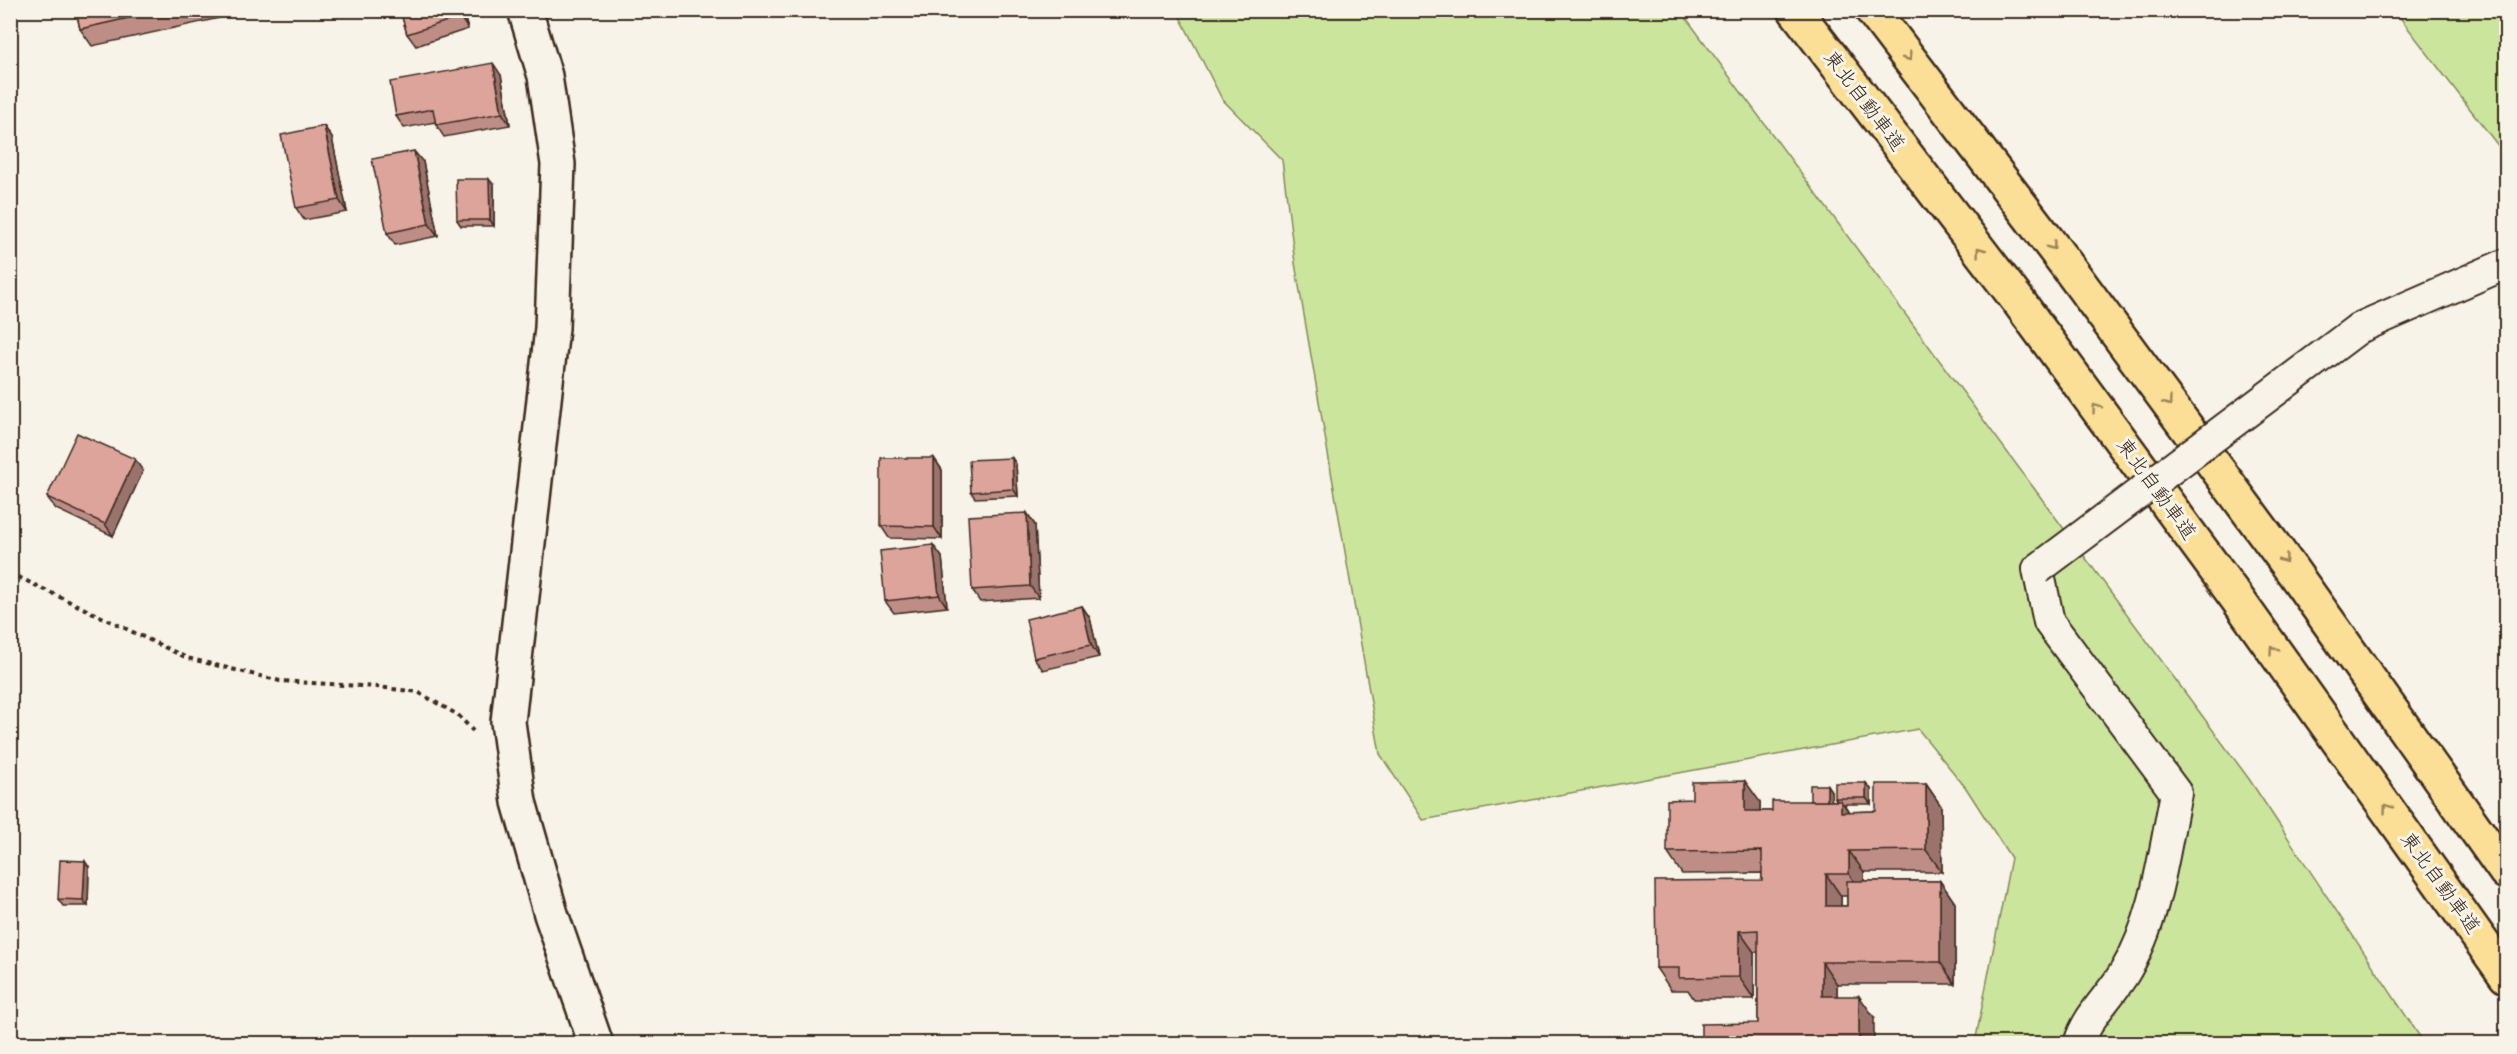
<svg xmlns="http://www.w3.org/2000/svg" width="2517" height="1054" font-family="'Architects Daughter','Klee One',sans-serif">
<rect width="100%" height="100%" fill="#f7f3e8"/>
<filter id="ink" filterUnits="userSpaceOnUse"><feTurbulence type="fractalNoise" baseFrequency=".0167" numOctaves="2"/><feDisplacementMap in="SourceGraphic" scale="12" xChannelSelector="R" yChannelSelector="G"/><feConvolveMatrix kernelMatrix="1 2 1 2 8 2 1 2 1" color-interpolation-filters="sRGB"/></filter>
<g filter="url(#ink)">
<!-- green -->
<g fill="#cbe69c" stroke="#83885d" stroke-width="1.5">
<polygon points="1177,11 1681,11 2249,779 2424,1043 1975,1043 2011,858 1966,788 1918,729 1423,820 1380,754 1295,263 1282,160 1222,99"/>
<polygon points="2395,11 2506,11 2506,156"/>
</g>
<g fill="none" stroke-linecap="round" stroke-linejoin="round">
<defs>
<g id="street">
<polyline points="2359,328 2506,264"/>
<path d="M2038 569 2049 622 2176 793C2164 851 2157 918 2126 970 2111 996 2088 1014 2079 1044"/>
</g>
<polyline id="secondary" points="525,10 545,76 558,164 552,328 508,722 519,802 551,914 596,1044"/>
<g id="highway">
<polyline points="1795,10 2019,302 2238,600 2506,976"/>
<polyline points="1872,10 2068,267 2291,569 2506,872"/>
</g>
</defs>
<!-- street casing -->
<use href="#street" stroke="#3b2a1e" stroke-width="34"/>
<!-- secondary casing -->
<use href="#secondary" stroke="#3b2a1e" stroke-width="38"/>
<!-- highway casing -->
<use href="#highway" stroke="#3b2a1e" stroke-width="38"/>
<!-- path -->
<polyline stroke="#3b2a1e" stroke-width="4" stroke-dasharray="4.5 4.5" stroke-linecap="butt" points="10,573 187,658 280,681 377,687 418,692 458,715 473,731"/>
<!-- street -->
<use href="#street" stroke="#f7f3e8" stroke-width="30"/>
<!-- secondary -->
<use href="#secondary" stroke="#f7f3e8" stroke-width="33"/>
<!-- highway -->
<use href="#highway" stroke="#fbdf96" stroke-width="33"/>
<defs>
<polyline id="street-bridge" points="2038,569 2359,328"/>
</defs>
<!-- street-bridge casing -->
<use href="#street-bridge" stroke="#3b2a1e" stroke-width="34" stroke-linecap="butt"/>
<!-- street-bridge -->
<use href="#street-bridge" stroke="#f7f3e8" stroke-width="30"/>
</g>
<!-- wall -->
<g fill="#be8d86" stroke="#3b2a1e" stroke-width="1.5" fill-rule="evenodd">
<polygon points="76,10 228,10 229,16 92,46 80,29"/>
<polygon points="400,10 462,10 468,29 416,46 407,34"/>
<polygon points="501,75 510,125 444,137 436,125 435,122 404,128 396,116"/>
<polygon points="324,126 332,138 347,212 304,220 296,208"/>
<polygon points="423,162 438,236 395,245 387,233"/>
<polygon points="494,185 494,226 461,226 457,220"/>
<polygon points="934,458 942,470 942,539 889,538 881,526"/>
<polygon points="1012,458 1016,464 1018,496 975,498 971,492"/>
<polygon points="143,471 113,536 56,509 47,497"/>
<polygon points="10,491 15,517 10,518"/>
<polygon points="1027,513 1035,525 1039,598 980,602 972,590"/>
<polygon points="933,545 942,557 947,607 894,613 885,601"/>
<polygon points="1082,606 1090,618 1099,657 1043,670 1034,658"/>
<path d="M1866 783 1871 789V804H1844L1849 812 1876 811 1926 784 1941 806 1942 872H1864V881H1940L1955 903V984H1837V996L1874 1017 1758 1023V952H1754V999H1694L1688 990H1671L1656 968 1762 880V873L1682 874 1667 852 1760 802V811H1772L1810 801 1827 785 1831 791V801H1837L1835 798ZM1841 896H1847V906H1841Z"/>
<polygon points="89,867 88,906 63,906 58,899"/>
</g>
<!-- shaded-wall -->
<g fill="#9b736d" stroke="#3b2a1e" stroke-width="1.5">
<polygon points="458,10 462,10 468,29 460,17"/>
<polygon points="493,63 501,75 510,125 502,113"/>
<polygon points="324,126 332,138 347,212 339,200"/>
<polygon points="414,151 423,162 438,236 429,224"/>
<polygon points="489,179 494,185 494,226 490,220"/>
<polygon points="934,458 942,470 942,539 934,527"/>
<polygon points="1012,458 1016,464 1018,496 1013,489"/>
<polygon points="135,459 143,471 113,536 105,524"/>
<polygon points="10,491 15,517 10,510"/>
<polygon points="1027,513 1035,525 1039,598 1030,586"/>
<polygon points="933,545 942,557 947,607 939,595"/>
<polygon points="1082,606 1090,618 1099,657 1091,645"/>
<polygon points="1745,781 1760,802 1760,833 1745,811"/>
<polygon points="1866,783 1871,789 1871,804 1866,798"/>
<polygon points="1926,784 1941,806 1942,872 1926,850"/>
<polygon points="1827,785 1831,791 1832,807 1827,801"/>
<polygon points="1841,801 1856,822 1841,812"/>
<polygon points="1849,851 1864,872 1864,896 1849,874"/>
<polygon points="85,861 89,867 88,906 83,900"/>
<polygon points="1826,874 1841,896 1841,928 1826,906"/>
<polygon points="1940,881 1955,903 1955,984 1940,962"/>
<polygon points="1739,931 1754,952 1754,999 1739,977"/>
<polygon points="1822,962 1837,984 1837,1018 1822,996"/>
<polygon points="1859,996 1874,1017 1874,1044 1859,1044"/>
</g>
<!-- building -->
<g fill="#dda49c" stroke="#3b2a1e" stroke-width="1.5">
<polygon points="76,10 164,10 80,29"/>
<polygon points="400,10 458,10 460,17 407,34"/>
<polygon points="493,63 502,113 436,125 433,109 396,116 390,82"/>
<polygon points="324,126 339,200 296,208 281,135"/>
<polygon points="414,151 429,224 387,233 372,159"/>
<polygon points="456,179 489,179 490,220 457,220"/>
<polygon points="77,433 135,459 105,524 47,497"/>
<polygon points="881,458 934,458 934,527 881,526"/>
<polygon points="1012,458 1013,489 971,492 969,460"/>
<polygon points="1027,513 1030,586 972,590 968,516"/>
<polygon points="933,545 939,595 885,601 880,551"/>
<polygon points="1082,606 1091,645 1034,658 1026,619"/>
<polygon points="1745,781 1745,811 1772,811 1772,801 1841,801 1841,812 1876,811 1876,784 1926,784 1926,850 1849,851 1849,874 1826,874 1826,906 1847,906 1847,881 1940,881 1940,962 1822,962 1822,996 1859,996 1859,1044 1701,1044 1701,1024 1758,1023 1758,930 1739,931 1739,977 1679,978 1679,968 1656,968 1655,881 1762,880 1762,851 1667,852 1667,800 1692,799 1692,782"/>
<rect x="1835" y="783" width="31" height="15"/>
<rect x="1810" y="785" width="17" height="16"/>
<polygon points="60,860 85,861 83,900 58,899"/>
</g>
<!-- one-way arrows -->
<defs><path id="oneway-chevron" d="M-2-3.5L2.5 0L-2 3.5" fill="none" stroke-width="1.6" stroke-linecap="round" stroke-linejoin="round" transform="scale(1.5)"/></defs>
<g stroke="#9b845a">
<use href="#oneway-chevron" transform="translate(1908 57) rotate(53)"/>
<use href="#oneway-chevron" transform="translate(2052 246) rotate(53)"/>
<use href="#oneway-chevron" transform="translate(1980 251) rotate(-127)"/>
<use href="#oneway-chevron" transform="translate(2168 402) rotate(54)"/>
<use href="#oneway-chevron" transform="translate(2096 408) rotate(-126)"/>
<use href="#oneway-chevron" transform="translate(2284 559) rotate(54)"/>
<use href="#oneway-chevron" transform="translate(2273 650) rotate(-126)"/>
<use href="#oneway-chevron" transform="translate(2387 808) rotate(-126)"/>
</g>
</g>
<g text-anchor="middle" dominant-baseline="central" stroke-width="6" stroke-linejoin="round" paint-order="stroke">
<!-- street labels -->
<g font-size="20" fill="#3b2a1e" stroke="#f7f3e8">
<text transform="translate(1864 101) rotate(53)">東北自動車道</text>
<text transform="translate(2156 489) rotate(54)">東北自動車道</text>
<text transform="translate(2440 883) rotate(54)">東北自動車道</text>
</g>
</g>
<!-- margin -->
<rect width="2517" height="1054" fill="none" stroke="#f7f3e8" stroke-width="36"/>
<rect x="18" y="18" width="2481" height="1018" fill="none" stroke="#3b2a1e" stroke-width="2" filter="url(#ink)"/>
</svg>
